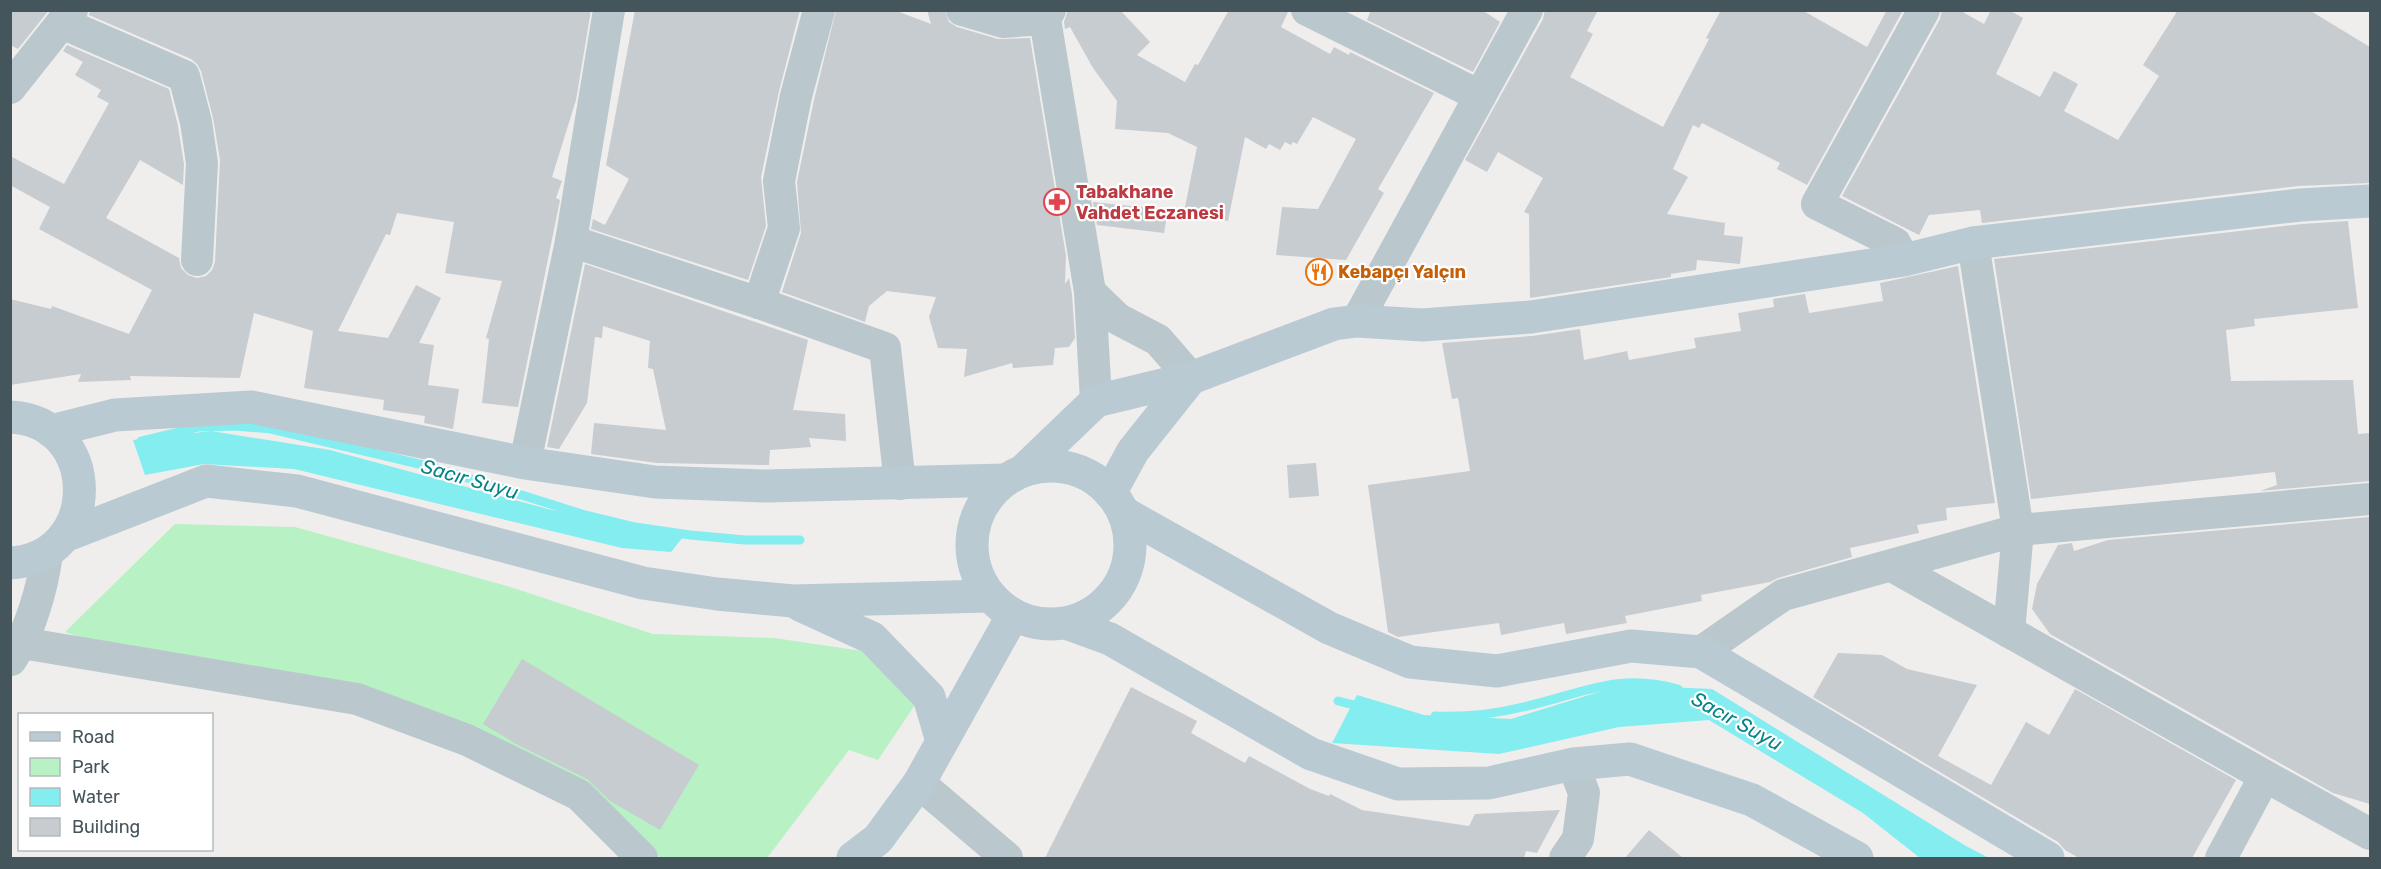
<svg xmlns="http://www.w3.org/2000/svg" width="2381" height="869" font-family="Rubik,sans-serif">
<rect width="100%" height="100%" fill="#f0eded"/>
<!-- green -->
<polygon fill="#b8f1c4" points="175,524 295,527 507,586 653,634 774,638 869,652 923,693 878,760 849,750 767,858 661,858 565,778 475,734 109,647 65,632"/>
<!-- water -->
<g fill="#83edf0">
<polygon points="211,431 330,450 548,509 683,537 671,552 622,548 294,469 204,464 145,475 133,440"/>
<polygon points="1621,685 1712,689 1966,846 1989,858 1920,858 1863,813 1709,720 1619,727 1499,754 1332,743 1357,695 1424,715 1511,719"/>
</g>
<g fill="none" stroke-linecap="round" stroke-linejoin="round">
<!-- stream -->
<g stroke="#83edf0" stroke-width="9">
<polyline points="141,441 199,427 235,426 271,429 436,468 582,514 635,527 690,535 745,540 800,540"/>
<polyline points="1338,701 1362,707"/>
<path d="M1435 716C1464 717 1495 714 1523 707 1583 694 1614 672 1678 689"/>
</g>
</g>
<!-- building -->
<g fill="#c6ccd0">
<polygon points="10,10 49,10 18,49 10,45"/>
<polygon points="90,10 591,10 576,100 552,177 562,181 556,198 560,200 518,407 482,403 489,339 486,338 502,281 445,273 454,222 397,213 390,235 386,234 338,331 388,338 416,285 441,298 419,343 434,345 428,385 459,389 453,429 424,423 425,416 383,410 384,400 304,388 313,331 254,313 240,378 130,376 131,380 78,382 81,374 10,385 10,299 51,309 52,306 129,334 152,290 39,229 50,207 10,185 10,156 64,184 109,103 97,97 101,90 75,75 83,62 63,51 67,45 169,89 178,126 184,164 183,185 140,160 106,218 179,258 181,268 188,275 197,278 206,276 212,270 215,262 220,160 213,118 201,71 197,64 191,59 89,15"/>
<polygon points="635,10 800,10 779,91 761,177 766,226 748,280 591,229 593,219 605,225 629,179 606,165"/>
<polygon points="836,10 894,10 931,24 927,10 945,10 949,22 957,27 998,39 1030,38 1066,256 1065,284 1069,278 1072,294 1075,338 1069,347 1055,348 1053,365 1013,368 1012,363 964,377 967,349 938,348 929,317 936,297 887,291 869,306 865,322 782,292 801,233 797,182 814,100"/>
<polygon points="1068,10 1120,10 1150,42 1137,55 1185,82 1195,64 1198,65 1229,10 1289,10 1281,27 1330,54 1334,47 1349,55 1350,52 1434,93 1378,189 1384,193 1346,260 1276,255 1282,207 1318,209 1356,139 1313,117 1297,144 1293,142 1291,145 1285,142 1280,150 1269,144 1266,149 1245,137 1228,221 1184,212 1197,147 1168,133 1115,129 1117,101 1093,68 1070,27 1065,29 1064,22"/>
<polygon points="1371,10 1482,10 1500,22 1473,72 1367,20"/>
<polygon points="1545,10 1598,10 1587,31 1593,34 1570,77 1663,127 1709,39 1706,38 1721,10 1802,10 1867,47 1887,10 1903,10 1807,185 1777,169 1780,163 1702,123 1699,128 1693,125 1673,169 1688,177 1667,214 1725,223 1724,235 1743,237 1740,264 1697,260 1696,270 1671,274 1671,277 1530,298 1529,214 1524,212 1543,178 1498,152 1487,172 1465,160 1543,19"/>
<polygon points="1942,10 1959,10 1984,24 1991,10 2009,10 2023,18 1996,74 2040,97 2054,71 2078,84 2064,111 2118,140 2159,76 2143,65 2178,10 2309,10 2370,47 2370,183 2298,186 1982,223 1980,210 1929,215 1919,235 1842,196 1940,19"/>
<polygon points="1093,202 1168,210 1164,233 1097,225"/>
<polygon points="2348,221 2358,308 2254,319 2255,326 2226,330 2231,381 2353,380 2358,434 2370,433 2370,481 2260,491 2277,485 2275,472 2031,499 1994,259 2302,224"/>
<polygon points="585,264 808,340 793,410 845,414 846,441 809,438 811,447 770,450 769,465 657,463 591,454 594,423 666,430 653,369 648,368 650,341 603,326 602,338 595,337 587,403 559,449 547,447"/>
<polygon points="1958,266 1995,503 1946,508 1947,520 1917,525 1919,533 1850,548 1852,557 1778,578 1770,582 1701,595 1702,601 1625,616 1627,623 1566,634 1564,623 1501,635 1499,623 1398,637 1388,632 1368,485 1470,471 1458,398 1452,399 1442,343 1532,336 1580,329 1584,360 1627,351 1629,360 1696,348 1694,338 1741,331 1738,313 1774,307 1773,299 1805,294 1809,313 1883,301 1880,283"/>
<polygon points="1316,463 1319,496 1289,498 1287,465"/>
<polygon points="2370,517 2370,804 2333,793 2050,634 2032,609 2037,584 2058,545 2072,543 2074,551 2108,540"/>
<polygon points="1838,653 1882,655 1907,669 1977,685 1938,756 1991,785 2026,722 2049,735 2075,689 2236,780 2192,858 2079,858 2065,850 2058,842 1813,697"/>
<polygon points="522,659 699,765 660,830 610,801 587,779 516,744 483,724"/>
<polygon points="1131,687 1197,721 1191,733 1245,763 1249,756 1310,789 1329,796 1330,794 1362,810 1469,826 1475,814 1560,810 1537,853 1526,851 1524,858 1045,858"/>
<polygon points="1649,830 1683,858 1625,858"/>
</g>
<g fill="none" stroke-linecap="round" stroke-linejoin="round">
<!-- street -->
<g stroke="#bac8cd" stroke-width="32">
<polyline points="962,10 1003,22 1045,19"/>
<polyline points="1050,10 1045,19 1090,292 1118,319 1158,340 1191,378"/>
<polyline points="1307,10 1480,96"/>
<polyline points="62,23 184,76 196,122 202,163 197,260"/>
<polyline points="10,88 72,10"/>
<polyline points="571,241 759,303 885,348 900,484"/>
<polyline points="1973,243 2018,530 2009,632"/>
<polyline points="1904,260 1895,243 1817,204 1924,10"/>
<polyline points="1090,292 1096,401"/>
<polyline points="759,303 784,228 779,181 796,96 819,10"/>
<polyline points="1357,321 1527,10"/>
<polyline points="525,463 571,241 609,10"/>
<polyline points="1892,566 2265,776 2221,858"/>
<polyline points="22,643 357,699 467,740 579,795 642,858"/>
<polyline points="1701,652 1783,595 2018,530 2370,499"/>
<path d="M11 660C30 632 43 587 47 553"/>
<polyline points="2265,776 2370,834"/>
<polyline points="919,783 1007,858"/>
<polyline points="1565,858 1578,839 1584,793 1573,764"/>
</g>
<!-- secondary -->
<g stroke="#b9cad2" stroke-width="33">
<path d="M10 417C102 421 103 558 10 563"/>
<polyline points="51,431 115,415 251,407 525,463 655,482 767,486 1005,480"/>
<circle cx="1051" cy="545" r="79"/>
<polyline points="1024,470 1096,401 1191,378 1334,324 1357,321 1422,325 1531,317 1904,260 1973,243 2300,205 2370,201"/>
<polyline points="1110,493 1133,451 1191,378"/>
<polyline points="1124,513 1329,628 1410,662 1497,671 1631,646 1701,652 2048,858"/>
<polyline points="65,536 206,481 297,491 643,583 717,594 793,601 989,596"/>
<polyline points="800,605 872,638 929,697 942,741"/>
<polyline points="1066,623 1110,639 1311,754 1398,784 1489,783 1573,764 1630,759 1752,800 1857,858"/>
<polyline points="853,858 878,839 919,783 1013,615"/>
</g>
</g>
<!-- icons -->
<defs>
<symbol id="pharmacy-ring" viewBox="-11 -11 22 22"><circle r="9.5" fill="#fff" stroke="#e0444e" stroke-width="1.5"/><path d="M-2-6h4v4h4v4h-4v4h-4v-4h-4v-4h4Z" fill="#e0444e"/></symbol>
<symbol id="restaurant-ring" viewBox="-11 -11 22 22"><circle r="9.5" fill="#fff" stroke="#e8710a" stroke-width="1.5"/><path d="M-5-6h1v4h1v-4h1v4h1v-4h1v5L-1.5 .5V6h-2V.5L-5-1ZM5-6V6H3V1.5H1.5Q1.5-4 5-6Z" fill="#e8710a"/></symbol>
</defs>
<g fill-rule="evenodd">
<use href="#pharmacy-ring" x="1042" y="187" width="30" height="30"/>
<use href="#restaurant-ring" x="1304" y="257" width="30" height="30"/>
</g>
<g text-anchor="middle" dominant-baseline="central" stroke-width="4.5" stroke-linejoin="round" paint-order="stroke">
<!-- health labels -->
<g font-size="18" font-weight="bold" fill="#be3a42" stroke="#fff" text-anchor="start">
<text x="1076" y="192">Tabakhane<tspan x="1076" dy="21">Vahdet Eczanesi</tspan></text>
</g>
<!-- food labels -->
<g font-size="18" font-weight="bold" fill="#c56008" stroke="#fff" text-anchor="start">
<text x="1338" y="272">Kebapçı Yalçın</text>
</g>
<!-- water labels -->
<g font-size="20" font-style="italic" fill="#088487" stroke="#fff">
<text transform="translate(470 479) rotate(16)">Sacır Suyu</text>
<text transform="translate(1737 721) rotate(29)">Sacır Suyu</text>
</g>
</g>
<!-- border -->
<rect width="2381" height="869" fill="none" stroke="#44555b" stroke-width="24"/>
<!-- legend -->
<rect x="18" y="713" width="195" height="138" fill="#ffffff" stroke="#b4bbbd" stroke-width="1.5"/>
<rect x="30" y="732" width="30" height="9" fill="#b9cad2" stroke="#b4bbbd" stroke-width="1.5"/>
<text x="72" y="743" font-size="18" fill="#44555b">Road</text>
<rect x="30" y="758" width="30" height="18" fill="#b8f1c4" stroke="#b4bbbd" stroke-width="1.5"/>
<text x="72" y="773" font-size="18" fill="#44555b">Park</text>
<rect x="30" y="788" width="30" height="18" fill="#83edf0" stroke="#b4bbbd" stroke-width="1.5"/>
<text x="72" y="803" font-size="18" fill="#44555b">Water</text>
<rect x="30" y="818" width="30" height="18" fill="#c6ccd0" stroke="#b4bbbd" stroke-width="1.5"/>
<text x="72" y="833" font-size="18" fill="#44555b">Building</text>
</svg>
